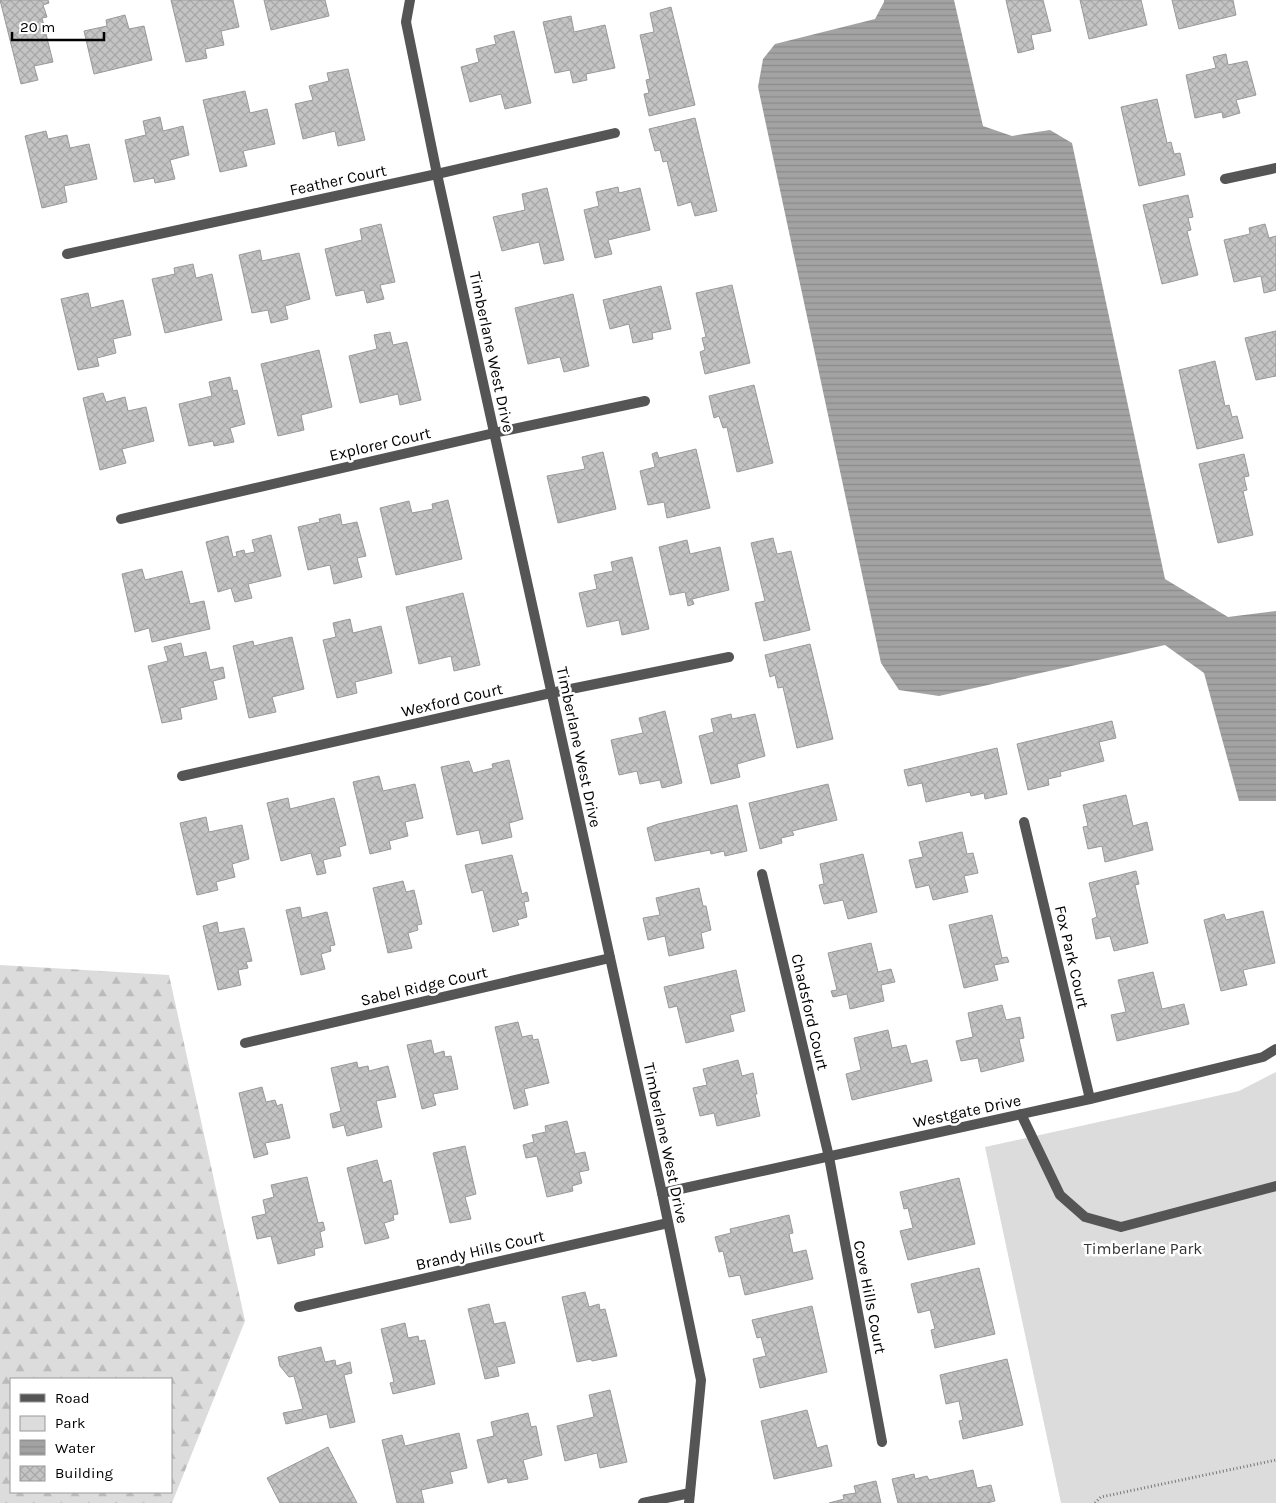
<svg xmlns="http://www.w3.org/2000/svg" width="1276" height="1503" font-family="Karla,sans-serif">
<defs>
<pattern id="forest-firs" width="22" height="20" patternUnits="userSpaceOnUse" patternTransform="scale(1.25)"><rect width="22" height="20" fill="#dcdcdc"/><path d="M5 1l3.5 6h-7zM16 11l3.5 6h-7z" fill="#bbb"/></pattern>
<pattern id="water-rules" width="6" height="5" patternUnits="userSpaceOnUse" patternTransform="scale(1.25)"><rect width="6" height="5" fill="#a3a3a3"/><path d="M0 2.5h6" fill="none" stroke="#8b8b8b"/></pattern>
<pattern id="building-cross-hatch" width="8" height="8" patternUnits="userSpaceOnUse" patternTransform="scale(1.25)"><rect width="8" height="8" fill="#c4c4c4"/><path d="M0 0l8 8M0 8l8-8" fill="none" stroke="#a7a7a7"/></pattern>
</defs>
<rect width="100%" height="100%" fill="#fff"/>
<!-- forest -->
<path fill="url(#forest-firs)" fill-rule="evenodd" d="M0 965 169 975 245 1321 172 1503H0ZM11 1379H171V1492H11Z"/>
<!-- park -->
<polygon fill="#dcdcdc" points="1276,1072 1276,1503 1061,1503 985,1147 1239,1091"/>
<!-- water -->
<polygon fill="url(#water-rules)" points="884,0 954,0 983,126 1012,136 1050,130 1072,143 1165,579 1228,617 1276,611 1276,801 1239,801 1204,673 1165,645 939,696 899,690 881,663 758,87 763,59 775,44 875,19 884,2"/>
<!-- building -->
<g fill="url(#building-cross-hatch)" stroke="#999">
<polygon points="0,0 48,0 49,3 43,5 47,17 42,18 53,62 34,66 38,80 21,84"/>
<polygon points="171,0 233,0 239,27 221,31 224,45 205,49 207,58 186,62"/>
<polygon points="264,0 325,0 329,16 271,30"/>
<polygon points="1006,0 1043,0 1051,31 1031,35 1034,49 1018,53"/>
<polygon points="1080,0 1141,0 1147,25 1089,39"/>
<polygon points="1172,0 1233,0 1236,15 1179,29"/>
<polygon points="671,7 695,105 649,116 644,94 649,93 646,80 650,79 640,35 654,32 650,13"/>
<polygon points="125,15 129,29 144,26 152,60 94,74 84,31 107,26 106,20"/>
<polygon points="571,16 574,32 605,25 615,68 586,74 587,80 573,83 570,70 555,73 543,22"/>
<polygon points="514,31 531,103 505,109 501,94 470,102 461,67 479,62 476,49 496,44 494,36"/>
<polygon points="1226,54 1228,65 1247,61 1256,95 1236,100 1240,113 1223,118 1222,112 1195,118 1186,75 1216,68 1213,57"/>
<polygon points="348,69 365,140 338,146 335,131 303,139 295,104 313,100 309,86 329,81 327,73"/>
<polygon points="245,91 250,113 267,109 275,144 243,151 247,166 220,172 203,100"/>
<polygon points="1157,99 1167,143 1171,142 1174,154 1180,153 1185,175 1139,186 1121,107"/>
<polygon points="160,117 163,131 183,126 189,155 170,160 175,179 155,183 154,178 134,182 125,140 146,135 143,121"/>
<polygon points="695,118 717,211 695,216 691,202 678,206 667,161 663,162 660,150 655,151 649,129"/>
<polygon points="46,131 48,139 67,135 70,148 89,144 97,179 64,186 67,202 42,208 25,136"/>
<polygon points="618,187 619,193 640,188 650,230 608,240 612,254 595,258 584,210 599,206 596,192"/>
<polygon points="547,188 564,260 544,264 539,242 502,251 493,217 525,210 522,194"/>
<polygon points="1188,195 1193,217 1188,218 1191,230 1187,231 1198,275 1162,284 1143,205"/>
<polygon points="381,224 395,282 380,285 384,299 367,303 364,290 336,296 325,249 362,240 360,229"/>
<polygon points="1265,224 1269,238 1276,236 1276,290 1264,293 1261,276 1234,282 1224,240 1250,234 1249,228"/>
<polygon points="260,250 262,261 299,253 310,299 285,306 288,319 271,323 268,310 252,313 239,255"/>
<polygon points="193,264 196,278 212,274 222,320 165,333 152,279 175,274 174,268"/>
<polygon points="732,285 750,363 705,374 700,352 705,350 702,338 706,337 696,293"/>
<polygon points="661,286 671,329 652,333 653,339 633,343 629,324 610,329 603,300"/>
<polygon points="88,293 91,308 123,300 131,335 113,339 116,353 97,358 99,366 78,370 61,299"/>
<polygon points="573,294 589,366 564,372 560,357 528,364 515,308"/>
<polygon points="1276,331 1276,376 1256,380 1245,338"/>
<polygon points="390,332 393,345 407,342 421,400 400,405 398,394 360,403 349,356 377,349 374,335"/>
<polygon points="319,350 332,407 301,415 304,430 278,436 261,364"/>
<polygon points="1215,361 1225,406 1229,405 1232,417 1237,416 1243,438 1197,449 1179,370"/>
<polygon points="230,377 233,391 237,390 245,424 230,428 234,442 214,446 213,441 189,446 179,404 212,396 209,382"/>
<polygon points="754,385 773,463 737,472 727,427 723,428 719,416 714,418 709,396"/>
<polygon points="103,393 106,402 125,397 128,411 146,407 154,441 122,449 126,463 100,470 83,398"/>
<polygon points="696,449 710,508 667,518 664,502 648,505 640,471 655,467 652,454 657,452 659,458"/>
<polygon points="603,452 616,509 558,523 547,476 585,469 582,457"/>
<polygon points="1244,454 1249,476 1244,477 1247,490 1243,491 1253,535 1218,543 1199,464"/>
<polygon points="448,500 462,559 396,575 380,508 409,501 412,513 433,509 432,504"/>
<polygon points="340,514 342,525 357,522 366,556 357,558 362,577 334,584 330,565 308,570 298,527 320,522 319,519"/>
<polygon points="271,535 281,576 248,584 252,598 235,602 231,588 218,592 206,542 228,536 233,557 237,556 236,552 244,550 245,554 255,552 252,540"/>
<polygon points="773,538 777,554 791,551 810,630 764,641 755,603 765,601 751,543"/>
<polygon points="687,540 690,554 720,547 729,590 692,599 694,604 688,606 685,592 670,595 659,547"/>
<polygon points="632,557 649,629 622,635 619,620 587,627 579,593 597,589 594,575 613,571 611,562"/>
<polygon points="142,569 145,580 182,571 190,604 204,601 210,629 152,642 149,628 135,632 122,574"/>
<polygon points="463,593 480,665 454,671 451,656 419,664 406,607"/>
<polygon points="350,619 353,633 381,626 392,673 355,682 357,693 337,698 323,640 336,637 333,623"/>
<polygon points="292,637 304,689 272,697 276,712 249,718 233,646 253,641 254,646"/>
<polygon points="181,643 184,657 206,652 210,670 223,667 225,678 213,681 217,699 180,708 182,719 162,723 148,666 168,661 164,647"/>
<polygon points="810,644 833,739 797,748 783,687 778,688 775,675 770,677 765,655"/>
<polygon points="665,711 682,783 662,788 660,780 640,784 637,771 619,775 611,740 643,733 639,718"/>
<polygon points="731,714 732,719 755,714 765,756 737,764 740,777 711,784 699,736 714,732 711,719"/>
<polygon points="1112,721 1116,738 1099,742 1104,761 1060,772 1061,776 1048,779 1049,785 1028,790 1017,744"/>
<polygon points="997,748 1007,794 985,799 984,793 971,796 970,792 926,802 922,783 908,786 904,770"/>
<polygon points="509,760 523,819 509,823 512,837 482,844 479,830 457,835 441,767 469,761 473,773 493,768 492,764"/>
<polygon points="379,776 383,791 415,784 423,818 405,822 408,836 389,841 391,849 370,854 353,782"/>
<polygon points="828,784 837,820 792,831 794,835 781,838 782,843 760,849 749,803"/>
<polygon points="1126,795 1133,826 1147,822 1153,850 1105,862 1102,846 1088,849 1083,827 1088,826 1083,805"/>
<polygon points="288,798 290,809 334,798 346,845 339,847 341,856 323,860 326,873 317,875 311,853 281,861 267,803"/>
<polygon points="737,805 747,851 725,856 724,851 711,854 710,850 655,861 647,828 658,824"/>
<polygon points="206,817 209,832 242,825 249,859 232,864 235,877 216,882 218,890 197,895 180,823"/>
<polygon points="962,832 967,854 973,853 978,873 964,876 968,892 933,900 929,885 916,888 909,860 923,857 919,842"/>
<polygon points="863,854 877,912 848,919 843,900 824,904 819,885 824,884 820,864"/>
<polygon points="512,855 522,894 527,892 529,901 524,902 527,917 517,920 519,925 493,932 483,890 472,893 465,865"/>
<polygon points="1136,871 1139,884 1135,885 1148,943 1114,951 1110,936 1096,939 1092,919 1097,917 1089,883"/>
<polygon points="403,881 406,892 414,890 422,924 417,925 418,930 408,933 412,948 388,953 373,888"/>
<polygon points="699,888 703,906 706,906 711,930 701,933 704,948 669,956 665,936 648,940 643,918 660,915 656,898"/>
<polygon points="300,907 302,918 327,912 335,945 330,946 331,951 321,954 325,969 301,975 286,910"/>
<polygon points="1263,911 1275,963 1243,970 1247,985 1221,991 1204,920 1224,914 1226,920"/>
<polygon points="992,915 1002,958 1007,957 1009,962 994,965 998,980 964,988 949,925"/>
<polygon points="217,922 219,933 244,928 252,961 246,962 248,968 238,970 241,985 218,990 203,926"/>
<polygon points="871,943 878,972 891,969 895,982 881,985 884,1001 850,1009 847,994 833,997 831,991 837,990 828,953"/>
<polygon points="736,970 745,1011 730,1015 734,1031 686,1043 677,1006 669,1008 664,987"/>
<polygon points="1153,972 1162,1009 1184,1004 1189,1024 1117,1041 1111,1015 1126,1012 1118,980"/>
<polygon points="1002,1005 1006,1020 1020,1017 1024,1038 1019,1039 1024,1061 981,1072 978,1058 961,1061 956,1041 973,1037 968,1013"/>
<polygon points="518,1022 522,1037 532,1035 533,1040 538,1039 549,1083 524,1089 528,1105 514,1109 495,1027"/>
<polygon points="888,1030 892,1048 906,1045 911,1064 927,1060 932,1081 852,1100 846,1074 861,1070 854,1038"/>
<polygon points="431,1040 434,1054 444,1051 445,1057 451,1056 458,1089 433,1094 436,1105 422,1109 407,1045"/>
<polygon points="738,1060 742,1076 753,1073 757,1094 755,1094 760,1116 717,1126 714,1113 700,1116 693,1088 707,1085 703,1069"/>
<polygon points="357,1062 358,1068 368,1066 369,1071 388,1066 396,1097 376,1101 382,1127 347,1136 344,1125 333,1128 330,1114 341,1111 331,1068"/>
<polygon points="262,1087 266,1102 275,1100 277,1106 282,1104 290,1138 265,1143 268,1154 254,1158 239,1093"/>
<polygon points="567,1121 575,1154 585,1152 589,1170 579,1172 582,1183 572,1186 573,1191 547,1197 537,1156 526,1158 523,1145 534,1142 532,1135 546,1132 545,1126"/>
<polygon points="465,1146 476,1194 465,1197 471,1219 450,1223 433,1153"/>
<polygon points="377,1160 383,1183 391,1180 398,1214 393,1215 394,1220 384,1223 389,1238 365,1244 347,1168"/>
<polygon points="307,1177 318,1223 323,1222 325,1230 320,1232 323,1247 314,1249 315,1255 278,1264 271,1236 257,1239 252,1217 266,1214 263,1200 274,1197 271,1185"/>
<polygon points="959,1178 975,1244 908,1260 900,1231 913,1228 908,1208 904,1209 900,1192"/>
<polygon points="789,1215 793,1233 789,1234 793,1253 806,1250 813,1279 745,1295 740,1275 729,1277 723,1251 719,1252 715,1237 731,1233 730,1229"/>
<polygon points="979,1268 995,1334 935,1348 931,1330 935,1329 930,1310 918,1313 911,1284"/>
<polygon points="585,1292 589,1307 599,1304 600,1310 605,1309 617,1356 592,1361 591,1359 577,1362 562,1297"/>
<polygon points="489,1304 494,1324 505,1322 515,1363 497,1367 499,1376 485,1379 468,1309"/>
<polygon points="812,1306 827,1372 760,1388 753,1359 766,1356 761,1337 757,1338 752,1320"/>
<polygon points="405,1323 408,1338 418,1336 419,1341 425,1340 435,1384 393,1394 390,1383 394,1382 381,1329"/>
<polygon points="321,1347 325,1362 335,1360 336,1366 350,1362 352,1373 344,1375 355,1422 330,1428 327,1414 286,1424 283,1413 303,1409 294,1376 289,1377 280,1366 278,1357"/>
<polygon points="1007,1359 1023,1425 963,1439 959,1421 963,1420 959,1401 946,1404 940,1375"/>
<polygon points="610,1390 627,1462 600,1468 597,1453 565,1461 557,1426 594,1417 589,1395"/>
<polygon points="807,1410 817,1448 827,1445 832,1466 774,1479 761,1421"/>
<polygon points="528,1413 531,1427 536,1426 542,1455 523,1460 528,1479 508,1483 507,1478 488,1483 477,1440 494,1436 491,1422"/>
<polygon points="459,1433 467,1468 450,1472 453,1483 421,1490 424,1503 397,1503 382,1440 402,1435 405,1446"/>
<polygon points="328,1447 357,1503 280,1503 267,1478"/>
<polygon points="973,1470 977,1488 991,1485 995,1501 987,1503 898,1503 892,1479 914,1474 915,1479 927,1476 929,1480"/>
<polygon points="876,1481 881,1503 829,1503 844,1499 843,1495 856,1493 854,1486"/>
</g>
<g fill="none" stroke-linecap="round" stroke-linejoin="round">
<!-- path -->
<polyline stroke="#777" stroke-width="3" stroke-dasharray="1 2.5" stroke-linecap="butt" points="1095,1503 1101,1497 1276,1460"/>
<!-- service -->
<polyline stroke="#555" stroke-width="10" points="1021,1114 1060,1195 1085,1217 1121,1227 1276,1186"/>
<!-- minor -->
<g stroke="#555" stroke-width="10">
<polyline points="1225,179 1276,168"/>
<polyline points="67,254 437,174 615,133"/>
<polyline points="121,519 494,433 645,401"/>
<polyline points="182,776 551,693 729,657"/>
<polyline points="1024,822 1090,1099"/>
<polyline points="762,874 829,1157 882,1442"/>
<polyline points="245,1043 610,958"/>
<polyline points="662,1193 1090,1099 1263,1057 1276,1049"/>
<polyline points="299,1307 668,1223"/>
<polyline points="643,1503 690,1493"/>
</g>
<!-- tertiary -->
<polyline stroke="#555" stroke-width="10" points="410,0 406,22 437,174 662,1193 701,1380 689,1503"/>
</g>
<g text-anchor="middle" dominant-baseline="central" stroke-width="5" stroke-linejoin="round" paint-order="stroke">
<!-- street labels -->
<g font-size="16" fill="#000" stroke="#fff">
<text transform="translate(338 180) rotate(-12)">Feather Court</text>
<text transform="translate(492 352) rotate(78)">Timberlane West Drive</text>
<text transform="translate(380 444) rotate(-13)">Explorer Court</text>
<text transform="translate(452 700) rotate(-13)">Wexford Court</text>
<text transform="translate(579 747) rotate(78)">Timberlane West Drive</text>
<text transform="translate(1072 957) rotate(77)">Fox Park Court</text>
<text transform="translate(424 986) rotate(-13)">Sabel Ridge Court</text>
<text transform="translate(810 1012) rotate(77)">Chadsford Court</text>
<text transform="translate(967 1111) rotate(-12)">Westgate Drive</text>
<text transform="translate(666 1143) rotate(78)">Timberlane West Drive</text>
<text transform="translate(480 1250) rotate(-13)">Brandy Hills Court</text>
<text transform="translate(870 1297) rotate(79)">Cove Hills Court</text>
</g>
<!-- park labels -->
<g font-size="16" fill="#333" stroke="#fff">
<text x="1143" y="1248">Timberlane Park</text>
</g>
</g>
<!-- legend -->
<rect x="10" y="1378" width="162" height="115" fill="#ffffff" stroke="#999999"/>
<rect x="20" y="1394" width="25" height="8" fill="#555555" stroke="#999999"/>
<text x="55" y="1403" font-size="15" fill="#000000">Road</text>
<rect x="20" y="1416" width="25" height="15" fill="#dcdcdc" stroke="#999999"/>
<text x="55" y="1428" font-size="15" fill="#000000">Park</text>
<rect x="20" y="1440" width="25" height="15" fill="url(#water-rules)" stroke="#999999"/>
<text x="55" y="1453" font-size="15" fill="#000000">Water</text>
<rect x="20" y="1466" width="25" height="15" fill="url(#building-cross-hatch)" stroke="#999999"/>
<text x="55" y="1478" font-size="15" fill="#000000">Building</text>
<!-- scale -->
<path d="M12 32v8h92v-8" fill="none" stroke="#000000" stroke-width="2.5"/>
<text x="20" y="32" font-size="15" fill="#000000" stroke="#ffffff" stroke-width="4" paint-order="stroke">20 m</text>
</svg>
